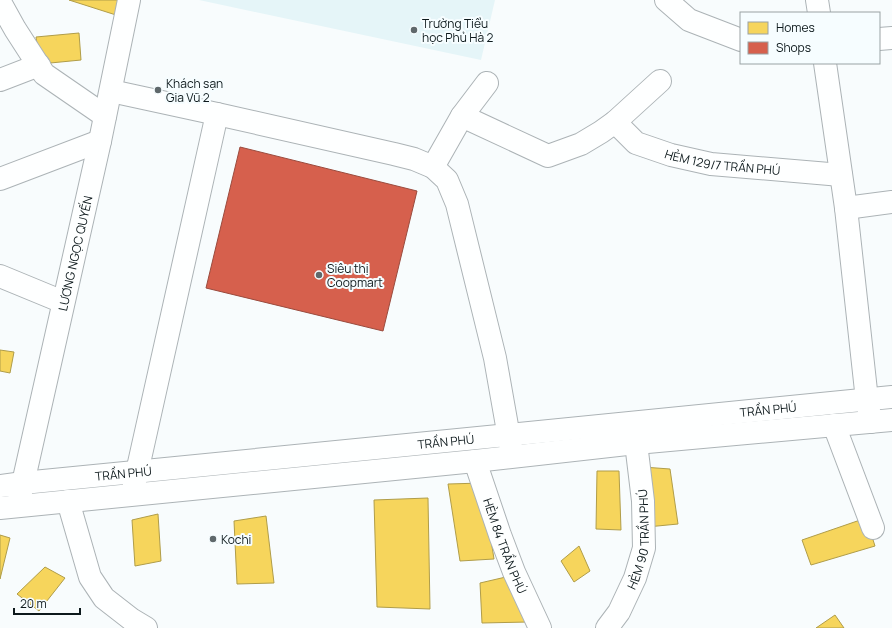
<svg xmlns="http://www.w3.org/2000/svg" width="892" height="628" font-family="Manrope,sans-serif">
<rect width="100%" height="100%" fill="#f8fcfd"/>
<!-- built -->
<polygon fill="#e5f5f8" points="199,0 495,0 481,60"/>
<!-- homes -->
<g fill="#f6d55c" stroke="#b09d49">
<polygon points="69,0 121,0 116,15"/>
<polygon points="79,33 81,60 40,64 36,37"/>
<polygon points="0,350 14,352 10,373 0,371"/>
<polygon points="643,467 670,469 678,524 647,527"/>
<polygon points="597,471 619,471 621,530 596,529"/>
<polygon points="482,483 494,559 460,561 448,484"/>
<polygon points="428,498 430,609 377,607 374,500"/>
<polygon points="158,514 161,561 135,566 132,520"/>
<polygon points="266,516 274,583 237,584 234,521"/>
<polygon points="866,518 875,546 811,565 802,540"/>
<polygon points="0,535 10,538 0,579"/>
<polygon points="579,546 590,571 574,582 561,561"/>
<polygon points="45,567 65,578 39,611 17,594"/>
<polygon points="523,573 528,622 482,623 480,583"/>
<polygon points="835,615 844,628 816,628"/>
</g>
<!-- shops -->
<polygon fill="#d6604d" stroke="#9a4b3e" points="240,147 417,191 383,331 206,288"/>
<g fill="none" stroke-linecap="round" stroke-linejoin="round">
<defs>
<g id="minor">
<polyline points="666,0 689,20 741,40"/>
<polyline points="817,0 819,13"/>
<polyline points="0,2 15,29 44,74 105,116"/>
<polyline points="879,39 892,38"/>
<polyline points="825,63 846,208 867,400 871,422"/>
<polyline points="0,80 39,65"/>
<polyline points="111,91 217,114 394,154 414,159 433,167 447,180 457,204 495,358 512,454"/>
<polyline points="462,116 548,156 581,144 601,132 615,122 660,81"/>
<path id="s1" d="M615 122 636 143 671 155 711 164 841 175"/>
<polyline points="433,167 462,116 487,83"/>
<polyline points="0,179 100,141"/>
<polyline points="846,208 892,202"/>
<polyline points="0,276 63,302"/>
<polyline points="834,425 873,528"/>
<path id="s2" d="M475 461 500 535 514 572 540 628"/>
<polyline points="133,490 217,114"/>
<path id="s3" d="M19 501 100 141 129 0"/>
<polyline points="68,501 90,577 104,598 131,619 146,628"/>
<path id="s4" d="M607 628 619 612 635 578 644 548 643 501 636 443"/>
</g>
<g id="major">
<path id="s5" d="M0 486 23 483 892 397"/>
<polyline points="0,508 475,461 636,443 892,420"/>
</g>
</defs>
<!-- minor casing -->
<use href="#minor" stroke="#acb3b6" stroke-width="24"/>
<!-- major casing -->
<use href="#major" stroke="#acb3b6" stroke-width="24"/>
<!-- minor -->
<use href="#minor" stroke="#feffff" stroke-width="22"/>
<!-- major -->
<use href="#major" stroke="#feffff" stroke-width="22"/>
</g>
<!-- markers -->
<g fill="#5f686b" stroke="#f6fdff" stroke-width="1.5">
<circle cx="414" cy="30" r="4"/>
<circle cx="158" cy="90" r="4"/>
<circle cx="319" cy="275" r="4"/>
<circle cx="213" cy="539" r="4"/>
</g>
<g text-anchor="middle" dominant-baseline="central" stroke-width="4" stroke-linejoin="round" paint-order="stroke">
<!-- poi labels -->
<g font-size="12" fill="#0d191c" stroke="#f6fdff" text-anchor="start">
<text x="422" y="23">Trường Tiểu<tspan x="422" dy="14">học Phủ Hà 2</tspan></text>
<text x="166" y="83">Khách sạn<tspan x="166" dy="14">Gia Vũ 2</tspan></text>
<text x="327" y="268">Siêu thị<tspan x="327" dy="14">Coopmart</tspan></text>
<text x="221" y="539">Kochi</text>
</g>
<!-- street labels -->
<g font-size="12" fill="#0d191c" stroke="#f6fdff">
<text stroke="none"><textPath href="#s1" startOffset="119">HẺM 129/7 TRẦN PHÚ</textPath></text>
<text stroke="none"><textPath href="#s3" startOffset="254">LƯƠNG NGỌC QUYẾN</textPath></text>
<text stroke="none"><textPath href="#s5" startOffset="772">TRẦN PHÚ</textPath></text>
<text stroke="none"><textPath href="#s5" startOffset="448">TRẦN PHÚ</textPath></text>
<text stroke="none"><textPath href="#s5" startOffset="124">TRẦN PHÚ</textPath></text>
<text stroke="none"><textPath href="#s4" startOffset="97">HẺM 90 TRẦN PHÚ</textPath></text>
<text stroke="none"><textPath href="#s2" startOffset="90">HẺM 84 TRẦN PHÚ</textPath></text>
</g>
</g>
<!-- legend -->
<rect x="740" y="12" width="140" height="52" fill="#f6fdff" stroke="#99a2a4"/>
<rect x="748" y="22" width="20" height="12" fill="#f6d55c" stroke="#99a2a4"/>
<text x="776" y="32" font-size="12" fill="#0d191c">Homes</text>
<rect x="748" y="42" width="20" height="12" fill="#d6604d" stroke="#99a2a4"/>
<text x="776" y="52" font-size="12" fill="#0d191c">Shops</text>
<!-- scale -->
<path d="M14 608v6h66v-6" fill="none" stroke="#0d191c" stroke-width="2"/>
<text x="20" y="608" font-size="12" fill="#0d191c" stroke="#f6fdff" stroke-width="3" paint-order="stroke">20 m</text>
</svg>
